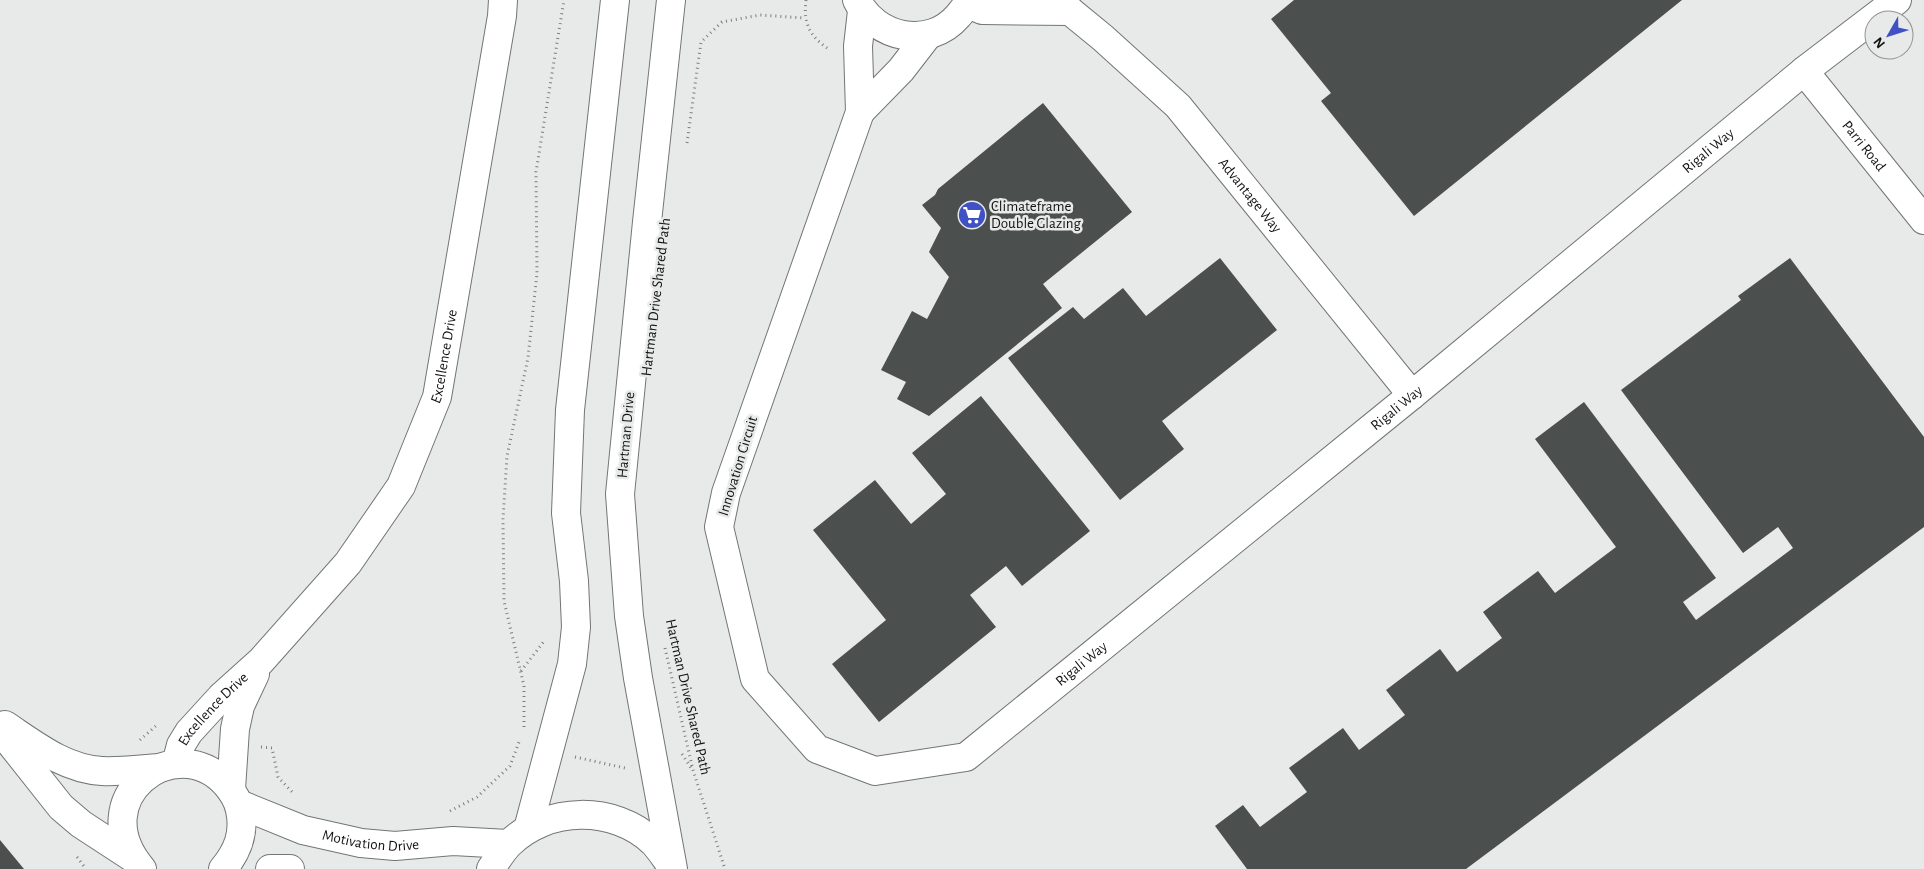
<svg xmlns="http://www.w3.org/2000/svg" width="1924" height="869" font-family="'Alegreya Sans',sans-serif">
<rect width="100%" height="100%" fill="#e7eae8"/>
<!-- building -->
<g fill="#4b4f4e">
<polygon points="1294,0 1682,0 1414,216 1321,101 1331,93 1271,19"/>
<polygon points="1043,103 1132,212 1043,284 1062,308 929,416 897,399 906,382 881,370 912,311 927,319 949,277 929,252 941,228 922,205 935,195 938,189"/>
<polygon points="1220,258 1277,330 1162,421 1184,449 1120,500 1008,358 1073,307 1084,319 1123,288 1146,316"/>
<polygon points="1790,258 1924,437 1924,527 1466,869 1247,869 1215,826 1243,805 1260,827 1307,792 1289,768 1343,728 1359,750 1405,715 1386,690 1440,649 1457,672 1502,638 1483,612 1538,571 1555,593 1616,547 1535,439 1584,402 1716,578 1683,602 1696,620 1793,548 1778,527 1743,553 1621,390 1741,300 1738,296"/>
<polygon points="981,396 1090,531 1022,586 1006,566 970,595 996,627 879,722 832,664 886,620 813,530 875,480 911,524 946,494 912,453"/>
<polygon points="0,840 24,869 0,869"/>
</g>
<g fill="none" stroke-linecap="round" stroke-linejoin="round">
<defs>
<g id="minor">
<path d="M857 0C875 38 929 50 958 16 962 11 967 6 969 0"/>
<path id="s1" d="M1053 0 1070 11 1103 38 1178 106 1412 395"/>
<polyline points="968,4 982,10 1070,11"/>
<path id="s2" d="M862 11 858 46 860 112 726 493 719 527 755 679 817 749 875 771 966 757 1412 395 1804 71 1897 0"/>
<path id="s3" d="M1804 71 1924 220"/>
<polyline points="860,112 901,70 928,35"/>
<path id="s4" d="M176 764 181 745 189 732 221 697 261 661 348 563 401 486 437 397 502 16 503 0"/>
<polyline points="231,789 235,729 240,706 255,674"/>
</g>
<g id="tertiary">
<path d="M5 725C35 745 65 769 102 771 121 772 141 769 160 768"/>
<polyline points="0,730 61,807 81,824 130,856"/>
<path id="s5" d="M239 804 303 830 361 843 395 846 453 841 508 844"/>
<path d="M142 869C82 799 175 728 226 784 232 791 238 800 240 810 245 833 238 851 223 869"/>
<polyline points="270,869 290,869"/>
</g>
<g id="secondary">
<polyline points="671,0 647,222 620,494 629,616 638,678 673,869"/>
<polyline points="528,829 572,664 576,627 574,581 566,513 570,410 615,0"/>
<path d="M491 869C496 861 502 851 509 844 547 806 614 805 653 842 660 849 666 859 672 867"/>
</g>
</defs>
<!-- minor casing -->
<use href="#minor" stroke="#727673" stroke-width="30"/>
<!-- tertiary casing -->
<use href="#tertiary" stroke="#727673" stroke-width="30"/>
<!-- secondary casing -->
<use href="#secondary" stroke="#727673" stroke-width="30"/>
<!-- path -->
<g stroke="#7c7e7c" stroke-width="3" stroke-dasharray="1 4" stroke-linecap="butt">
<path d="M806 0C803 24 810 37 830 50"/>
<polyline points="687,143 701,42 722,22 760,15 804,18"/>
<polyline points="665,648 693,770 725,869"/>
<polyline points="521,671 545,640"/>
<polyline points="524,727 524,686 504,601 503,519 507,456 528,358 537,273 536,172 564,0"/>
<polyline points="140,740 158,724"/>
<polyline points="261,747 272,748 278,777 294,794"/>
<polyline points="682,754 691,768"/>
<polyline points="575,757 625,768"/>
<polyline points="450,811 477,797 510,766 519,742"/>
<polyline points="77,857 86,869"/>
</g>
<!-- minor -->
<use href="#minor" stroke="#fff" stroke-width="28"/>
<!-- tertiary -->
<use href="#tertiary" stroke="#fff" stroke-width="28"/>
<!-- secondary -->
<use href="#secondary" stroke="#fff" stroke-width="28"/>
</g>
<!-- icons -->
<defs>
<symbol id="supermarket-disc" viewBox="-11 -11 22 22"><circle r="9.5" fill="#4151c5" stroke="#e7eae8"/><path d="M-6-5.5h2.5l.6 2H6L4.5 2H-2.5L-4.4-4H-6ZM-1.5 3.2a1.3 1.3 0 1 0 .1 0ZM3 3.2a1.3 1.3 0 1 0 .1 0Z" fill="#fff"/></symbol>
</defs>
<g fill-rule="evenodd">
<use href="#supermarket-disc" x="956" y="199" width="32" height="32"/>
</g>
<g text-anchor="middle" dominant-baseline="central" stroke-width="5" stroke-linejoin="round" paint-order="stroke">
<!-- street labels -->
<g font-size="15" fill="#121312" stroke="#e7eae8">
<text stroke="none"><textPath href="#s3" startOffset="96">Parri Road</textPath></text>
<text stroke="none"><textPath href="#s2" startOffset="1902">Rigali Way</textPath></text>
<text stroke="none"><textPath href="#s1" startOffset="279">Advantage Way</textPath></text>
<text transform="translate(656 297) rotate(-83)">Hartman Drive Shared Path</text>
<text stroke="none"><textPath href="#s4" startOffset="498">Excellence Drive</textPath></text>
<text stroke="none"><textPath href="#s2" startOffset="1498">Rigali Way</textPath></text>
<text transform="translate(626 435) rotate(-85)">Hartman Drive</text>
<text transform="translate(738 466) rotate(-73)">Innovation Circuit</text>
<text stroke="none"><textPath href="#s2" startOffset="1092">Rigali Way</textPath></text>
<text transform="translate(688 697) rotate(77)">Hartman Drive Shared Path</text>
<text stroke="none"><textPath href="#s4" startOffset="68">Excellence Drive</textPath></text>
<text stroke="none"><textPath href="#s5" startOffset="138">Motivation Drive</textPath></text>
</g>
<!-- poi labels -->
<g font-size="15" fill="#121312" stroke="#e7eae8" text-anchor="start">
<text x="991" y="206">Climateframe<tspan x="991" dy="17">Double Glazing</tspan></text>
</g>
</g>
<!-- north arrow -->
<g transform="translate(1889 35) rotate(231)"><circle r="24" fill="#e7eae8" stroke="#929492"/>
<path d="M0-4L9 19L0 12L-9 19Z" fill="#4151c5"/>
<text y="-8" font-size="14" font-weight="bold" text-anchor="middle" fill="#121312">N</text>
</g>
</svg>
